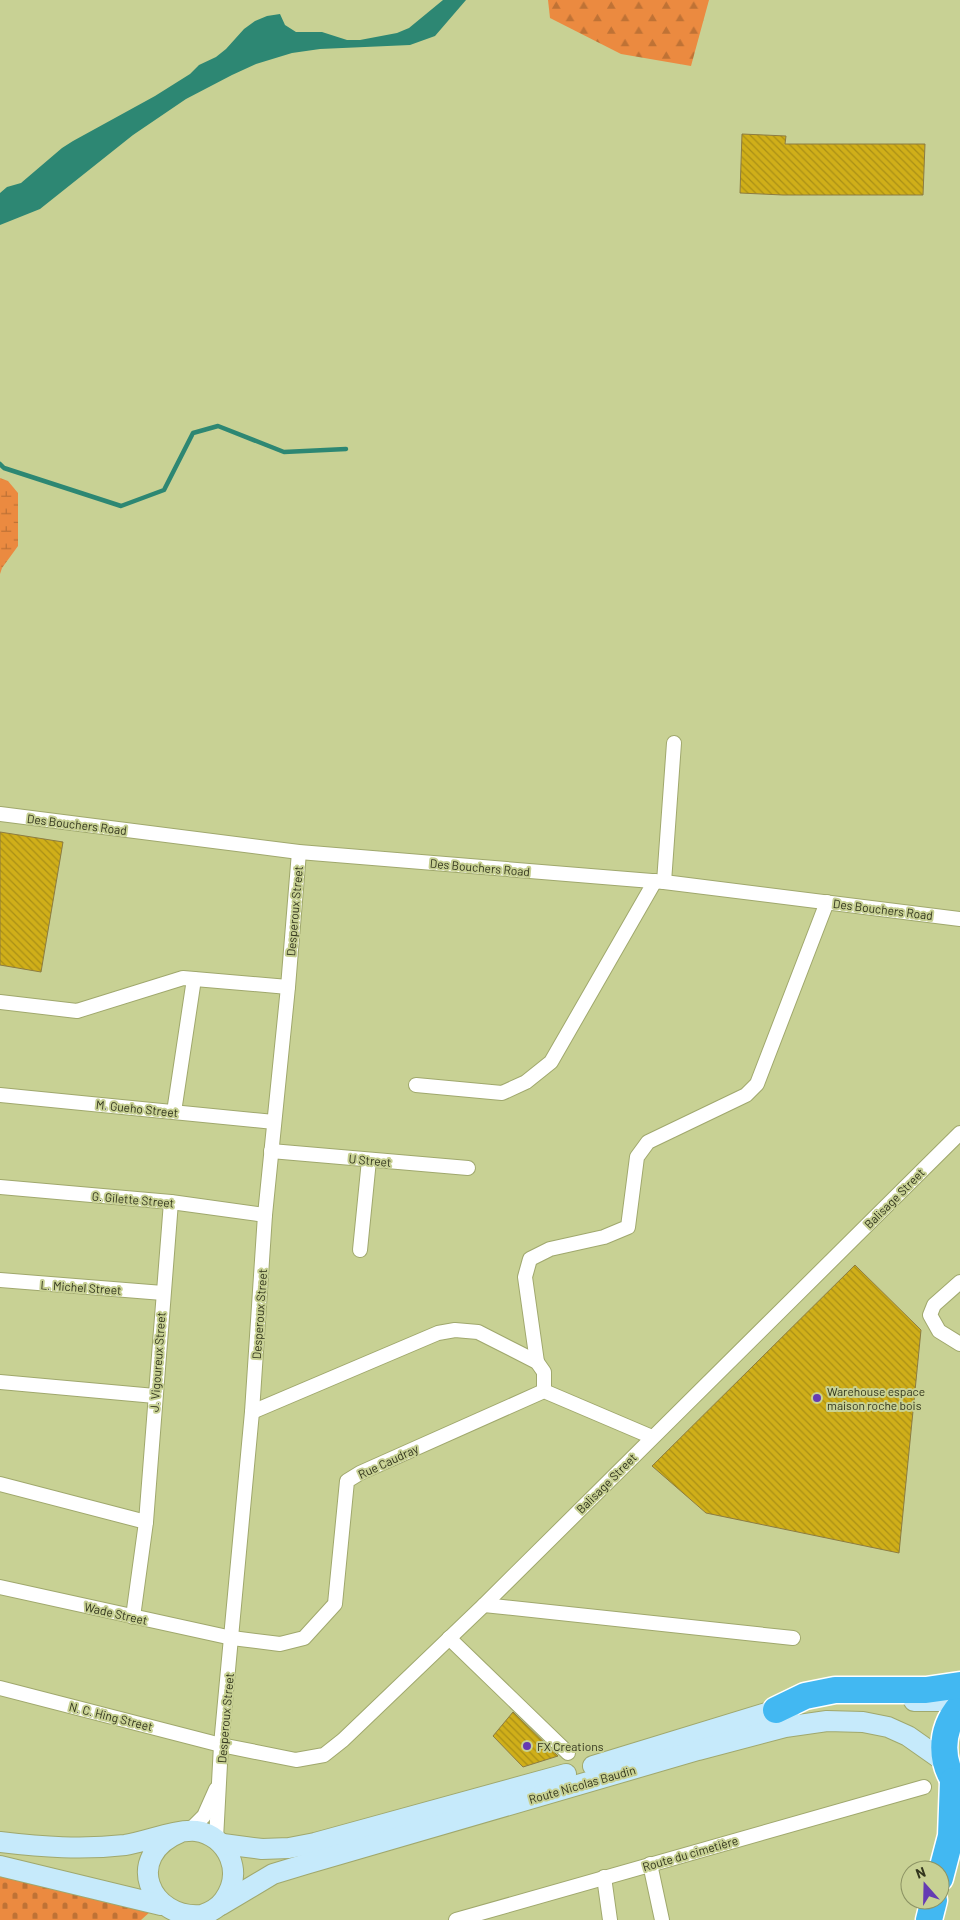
<svg xmlns="http://www.w3.org/2000/svg" width="960" height="1920" font-family="Barlow,sans-serif">
<defs>
<pattern id="forest-firs" width="22" height="20" patternUnits="userSpaceOnUse" patternTransform="scale(1.25)"><rect width="22" height="20" fill="#eb8a40"/><path d="M5 1l3.5 6h-7zM16 11l3.5 6h-7z" fill="#bf7235"/></pattern>
<pattern id="wetland-marsh" width="20" height="14" patternUnits="userSpaceOnUse" patternTransform="scale(1.25)"><rect width="20" height="14" fill="#eb8a40"/><path d="M1 5h8M5 5V1M11 12h8M15 12V8" fill="none" stroke="#bf7235"/></pattern>
<pattern id="cemetery-stones" width="16" height="16" patternUnits="userSpaceOnUse" patternTransform="scale(1.25)"><rect width="16" height="16" fill="#eb8a40"/><path d="M2 7V4a2 2 0 0 1 4 0v3zM10 15v-3a2 2 0 0 1 4 0v3z" fill="#bf7235"/></pattern>
<pattern id="building-back-hatch" width="6" height="6" patternUnits="userSpaceOnUse" patternTransform="scale(1.25)"><rect width="6" height="6" fill="#d0af19"/><path d="M-1 5l2 2M0 0l6 6M5-1l2 2" fill="none" stroke="#a98f16"/></pattern>
</defs>
<rect width="100%" height="100%" fill="#c8d194"/>
<!-- forest -->
<polygon fill="url(#forest-firs)" points="548,0 709,0 691,66 621,54 550,18"/>
<!-- wetland -->
<polygon fill="url(#wetland-marsh)" points="0,478 8,481 18,493 18,546 2,568 0,574"/>
<!-- cemetery -->
<polygon fill="url(#cemetery-stones)" points="0,1874 151,1911 141,1920 0,1920"/>
<!-- water -->
<polygon fill="#2d8773" points="443,0 466,0 435,36 410,45 320,49 292,53 256,64 232,75 186,99 133,135 40,209 0,225 0,193 7,187 21,183 62,148 73,141 155,96 190,74 199,65 216,57 226,49 244,29 255,21 267,16 280,14 285,25 296,32 322,32 347,40 360,40 397,33 409,28"/>
<g fill="none" stroke-linecap="round" stroke-linejoin="round">
<!-- stream -->
<polyline stroke="#2d8773" stroke-width="4.5" points="0,464 4,468 121,506 164,490 193,433 218,426 284,452 346,449"/>
</g>
<!-- building -->
<g fill="url(#building-back-hatch)" stroke="#8c7c42">
<polygon points="742,134 786,136 785,144 925,144 923,195 783,195 740,193"/>
<polygon points="0,832 63,842 41,972 0,965"/>
<polygon points="855,1265 921,1330 899,1553 706,1513 652,1466"/>
<polygon points="513,1712 558,1756 523,1767 493,1736"/>
</g>
<g fill="none" stroke-linecap="round" stroke-linejoin="round">
<defs>
<g id="street">
<polyline points="0,814 299,852 664,882 960,919"/>
<polyline points="664,882 674,743"/>
<polyline points="0,1002 77,1011 183,978 288,987"/>
<polyline points="416,1085 502,1093 526,1082 551,1062 655,881"/>
<polyline points="0,1095 274,1122"/>
<polyline points="174,1112 194,979"/>
<polyline points="271,1151 468,1168"/>
<polyline points="0,1187 171,1202 265,1215"/>
<polyline points="360,1250 369,1160"/>
<polyline points="0,1280 163,1293"/>
<polyline points="960,1282 934,1305 930,1315 939,1331 960,1344"/>
<polyline points="537,1362 525,1277 530,1259 550,1249 604,1237 628,1227 637,1157 648,1142 746,1095 757,1084 827,902"/>
<polyline points="0,1382 155,1396"/>
<polyline points="252,1412 438,1333 455,1330 478,1332 537,1362 544,1372 544,1391"/>
<polyline points="0,1484 146,1522"/>
<polyline points="0,1587 232,1638 280,1644 304,1638 335,1604 347,1481 360,1473 544,1391 652,1437"/>
<polyline points="484,1605 793,1638"/>
<polyline points="133,1617 146,1522 171,1202"/>
<polyline points="449,1638 568,1753"/>
<polyline points="0,1688 221,1745 296,1760 324,1755 343,1740 484,1605 960,1133"/>
<polyline points="188,1832 204,1816 216,1789"/>
<polyline points="216,1839 221,1745 252,1412 265,1215 288,987 299,852"/>
<polyline points="650,1864 662,1920"/>
<polyline points="604,1877 610,1920"/>
<polyline points="456,1920 924,1787"/>
</g>
<g id="secondary">
<polyline points="914,1701 960,1701"/>
<polyline points="593,1766 776,1710 791,1708"/>
<path d="M0 1842C43 1847 82 1850 125 1845 146 1842 175 1829 196 1831 211 1833 224 1843 230 1858 236 1873 233 1887 224 1900 219 1907 211 1912 202 1915 150 1920 122 1856 181 1832"/>
<polyline points="223,1844 262,1849 289,1848 315,1843 566,1774"/>
<polyline points="0,1866 161,1905"/>
<polyline points="221,1905 273,1874 306,1864 698,1750 785,1727 827,1721 863,1722 888,1727 908,1736 945,1762"/>
</g>
<g id="highway">
<path d="M960 1706C939 1731 939 1764 960 1789"/>
<polyline points="776,1710 805,1696 835,1690 926,1690 960,1685"/>
<polyline points="940,1878 951,1836 953,1781"/>
<polyline points="929,1920 934,1900"/>
</g>
</defs>
<!-- street casing -->
<use href="#street" stroke="#a0a86d" stroke-width="16"/>
<!-- secondary casing -->
<use href="#secondary" stroke="#a0a86d" stroke-width="22"/>
<!-- highway casing -->
<use href="#highway" stroke="#fff" stroke-width="29"/>
<!-- street -->
<use href="#street" stroke="#fff" stroke-width="14"/>
<!-- secondary -->
<use href="#secondary" stroke="#c6eafb" stroke-width="20"/>
<!-- highway -->
<use href="#highway" stroke="#42b8f2" stroke-width="26"/>
</g>
<!-- markers -->
<g fill="#653bb3" stroke="#c8d194" stroke-width="2">
<circle cx="817" cy="1398" r="5"/>
<circle cx="527" cy="1746" r="5"/>
</g>
<g text-anchor="middle" dominant-baseline="central" stroke-width="4" stroke-linejoin="round" paint-order="stroke">
<!-- street labels -->
<g font-size="12" fill="#32351d" stroke="#c8d194">
<text transform="translate(77 824) rotate(7)">Des Bouchers Road</text>
<text transform="translate(480 867) rotate(5)">Des Bouchers Road</text>
<text transform="translate(883 909) rotate(7)">Des Bouchers Road</text>
<text transform="translate(294 911) rotate(-85)">Desperoux Street</text>
<text transform="translate(137 1108) rotate(6)">M. Gueho Street</text>
<text transform="translate(370 1160) rotate(5)">U Street</text>
<text transform="translate(894 1198) rotate(-45)">Balisage Street</text>
<text transform="translate(133 1199) rotate(5)">G. Gilette Street</text>
<text transform="translate(81 1287) rotate(4)">L. Michel Street</text>
<text transform="translate(259 1314) rotate(-86)">Desperoux Street</text>
<text transform="translate(157 1362) rotate(-86)">J. Vigoureux Street</text>
<text transform="translate(388 1461) rotate(-25)">Rue Caudray</text>
<text transform="translate(606 1483) rotate(-45)">Balisage Street</text>
<text transform="translate(116 1613) rotate(13)">Wade Street</text>
<text transform="translate(111 1716) rotate(14)">N. C. Hing Street</text>
<text transform="translate(225 1718) rotate(-85)">Desperoux Street</text>
<text transform="translate(582 1784) rotate(-16)">Route Nicolas Baudin</text>
<text transform="translate(690 1853) rotate(-16)">Route du cimetière</text>
</g>
<!-- poi labels -->
<g font-size="12" fill="#32351d" stroke="#c8d194" text-anchor="start">
<text x="827" y="1391">Warehouse espace<tspan x="827" dy="14">maison roche bois</tspan></text>
<text x="537" y="1746">FX Creations</text>
</g>
</g>
<!-- north arrow -->
<g transform="translate(925 1885) rotate(340)"><circle r="24" fill="#c8d194" stroke="#8c9364"/>
<path d="M0-4L9 19L0 12L-9 19Z" fill="#653bb3"/>
<text y="-8" font-size="14" font-weight="bold" text-anchor="middle" fill="#32351d">N</text>
</g>
</svg>
